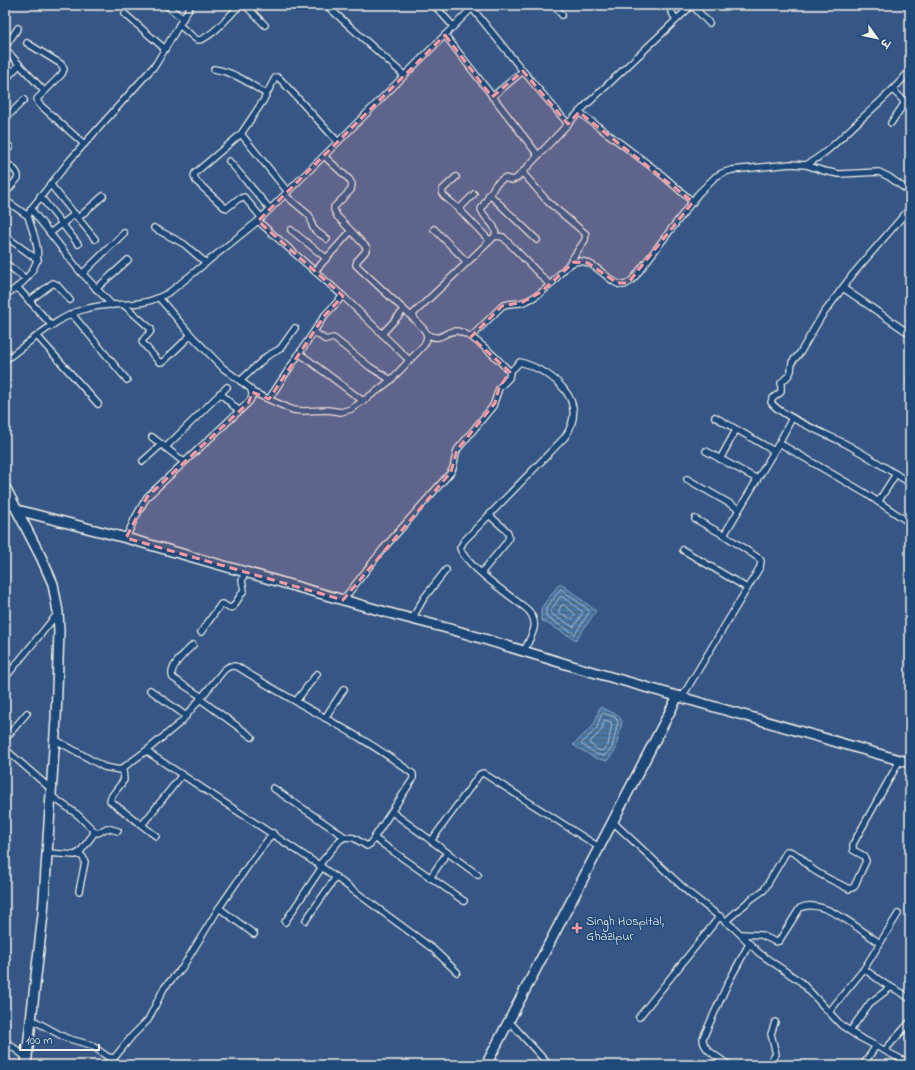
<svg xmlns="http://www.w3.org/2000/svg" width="915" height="1070" font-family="'Indie Flower','Playpen Sans Deva',sans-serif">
<defs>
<pattern id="water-rules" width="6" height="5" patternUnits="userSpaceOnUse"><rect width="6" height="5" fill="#4877a4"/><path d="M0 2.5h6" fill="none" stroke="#486075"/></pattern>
</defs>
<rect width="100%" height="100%" fill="#365786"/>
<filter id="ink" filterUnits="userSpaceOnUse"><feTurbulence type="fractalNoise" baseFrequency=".025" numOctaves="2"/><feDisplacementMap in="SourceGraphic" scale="8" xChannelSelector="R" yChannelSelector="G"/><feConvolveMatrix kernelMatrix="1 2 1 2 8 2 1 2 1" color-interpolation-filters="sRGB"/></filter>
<g filter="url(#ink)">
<!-- water -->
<g fill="url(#water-rules)" stroke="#8da8bf">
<polygon points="560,583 596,611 576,640 541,620 541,608"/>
<polygon points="600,707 618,715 622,721 616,749 607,761 595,758 573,745 594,725"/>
</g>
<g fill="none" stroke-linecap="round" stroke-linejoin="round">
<!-- shore -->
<g stroke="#afc0cd" stroke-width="1">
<polygon points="561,589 590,611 575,634 546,617 546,609"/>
<polygon points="560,597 563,597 583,612 574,627 551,614 551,611"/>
<polygon points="564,605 575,614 572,619 558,612 561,606"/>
<polygon points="604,713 616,718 618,722 612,748 604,756 596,754 581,744 597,728 601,715"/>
<polygon points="605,720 611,722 612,724 608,745 602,751 598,750 589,743 601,731"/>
</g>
<defs>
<g id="minor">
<polyline points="166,5 182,18"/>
<polyline points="245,5 265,25"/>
<polyline points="326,5 404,75"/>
<polyline points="434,5 453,26"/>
<polyline points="554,5 562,15"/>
<polyline points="668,5 676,20"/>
<polyline points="692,5 709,23"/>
<polyline points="472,8 523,71 568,124"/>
<polyline points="125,14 165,49"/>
<path d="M179 25 197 40C209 41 231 14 240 5"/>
<polyline points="445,35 538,155"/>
<polyline points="27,43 61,64 64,69 62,74 37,99 39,104 84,144"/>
<polyline points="5,47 18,28"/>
<polyline points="5,49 44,91"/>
<path d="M214 69C234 72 249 83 266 94"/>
<polyline points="5,80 19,65"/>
<polyline points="492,97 523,71"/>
<polyline points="579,112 661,174 693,202"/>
<polyline points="5,119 24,100"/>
<polyline points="891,123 904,104 903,100 893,90"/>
<polyline points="241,134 288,192"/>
<polyline points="5,152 10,147"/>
<polyline points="324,156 349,179 352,184 351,190 334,207 334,210 337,216 367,248 365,252 357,261 356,265 414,319"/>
<polyline points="229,161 270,209"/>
<path d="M5 162C10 166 19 171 18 178L5 194"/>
<path d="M806 165C826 154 841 138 858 122 876 105 895 90 910 70"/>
<polyline points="523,173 548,202 586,234 585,240 568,265"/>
<polyline points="456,177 442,190 443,195 459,209 490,241"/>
<polyline points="50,184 95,239"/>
<polyline points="489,194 537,240"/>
<path d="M285 195 309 215C312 219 311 221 312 225 313 231 322 235 327 239"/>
<polyline points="40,196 78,244"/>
<polyline points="5,200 28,216"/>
<path d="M910 208 853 274 821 317 800 353 792 362 791 371 789 375 781 383V392L773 398 771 402C778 415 831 436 846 444 868 456 889 470 910 483"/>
<polyline points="31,209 78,269 112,305"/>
<polyline points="459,209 474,194"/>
<polyline points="261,217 244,197 238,199 227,208 224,207 196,181 194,176 195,173 241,134 263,101 275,78 277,77 280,79 338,142"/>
<polyline points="78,218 103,196"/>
<polyline points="258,221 343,296 409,360"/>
<polyline points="154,228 184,244 206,263"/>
<polyline points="434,229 467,262"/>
<polyline points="291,230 326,258"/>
<polyline points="50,233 75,214"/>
<polyline points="5,236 38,260"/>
<polyline points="495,236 503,237 507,241 550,285"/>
<polyline points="5,263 26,279"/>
<polyline points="315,271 351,231"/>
<polyline points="82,274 124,233"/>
<polyline points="17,287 52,326"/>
<polyline points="843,288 910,334"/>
<polyline points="96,289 128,260"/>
<path d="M5 294C12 292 18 287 23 282 47 258 36 244 28 216L31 209 70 160 156 64 191 5"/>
<polyline points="29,301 53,283 57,285 70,300"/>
<path d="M124 305 151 329C151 335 144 336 142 342L159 362H162L164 361 191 335"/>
<polyline points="72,314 127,380"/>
<polyline points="314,332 326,340 333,338 335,339 370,367 391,380"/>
<polyline points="382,334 404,310"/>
<path d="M427 334C442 343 443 331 456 331 461 331 467 335 471 337L502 306C508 303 513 304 520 303 530 301 541 293 549 286 557 279 566 262 579 261 597 261 611 286 624 285 628 284 631 281 634 278L698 194 715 177 722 173 732 170 791 164 806 165 824 171 839 174 879 172 889 177 910 192"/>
<polyline points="38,337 98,404"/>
<polyline points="299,353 363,401"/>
<path d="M5 360C28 344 58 316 85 309 117 300 140 311 171 291L258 221 338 142 475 5"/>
<path d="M510 372 520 362C553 372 590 400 565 437L464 541 460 548C466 566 512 597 528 610 541 625 531 635 524 651"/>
<polyline points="910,377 910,384"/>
<polyline points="240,381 267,356 280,349 295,328"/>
<path d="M252 392 293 410 303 411 328 410 341 412 351 409 377 391 391 380 424 345C434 329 415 327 413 314L495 236C498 224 484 220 481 209L496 184 504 178 512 180 517 178 583 108 692 5"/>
<polyline points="220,393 239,411"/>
<polyline points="269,399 325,315 343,296"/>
<polyline points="715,417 774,451"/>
<polyline points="152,437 184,462"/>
<polyline points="779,443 865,493 910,523"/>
<polyline points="166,447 227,387"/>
<polyline points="706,451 757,479"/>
<polyline points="720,459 736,430"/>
<polyline points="143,461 162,444"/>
<polyline points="687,479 739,509"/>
<polyline points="878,502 896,474"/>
<polyline points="695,519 724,535"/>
<path d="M126 538 135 518 147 497 249 402C253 396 253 393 250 388L223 368 191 335 160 299"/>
<polyline points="683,550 747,588"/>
<path d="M481 573 506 543C509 538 510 536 507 531L489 515"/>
<path d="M343 600 383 549 451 472 453 468 457 450 493 406 499 388 509 378 510 372C498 359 486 347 471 337"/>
<polyline points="412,619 424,598 446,570"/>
<polyline points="201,632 221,604 223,604 229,608 233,607 244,590 242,581 245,571"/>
<path d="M193 645C186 652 167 668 173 678L202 697"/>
<polyline points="5,678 58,613"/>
<polyline points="150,690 186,716"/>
<polyline points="682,697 760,567 761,561 760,559 724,535 779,443 792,418"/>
<polyline points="200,699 252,737"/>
<polyline points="296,701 317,674"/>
<polyline points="325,718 344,689"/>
<polyline points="5,739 27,713"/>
<path d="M54 739 104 767 120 770 146 751 181 722 224 670C229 666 231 665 238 667 295 704 359 732 413 774V779L370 844 367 846 354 838 345 837 340 840 319 865"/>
<polyline points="5,749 51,789"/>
<polyline points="146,751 319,865 433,949 457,972"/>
<polyline points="123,769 124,780 111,797 110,801 156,836"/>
<polyline points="273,788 345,837"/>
<polyline points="50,795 78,815 95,832 98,833 107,828 118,831"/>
<polyline points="392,812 478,875"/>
<polyline points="613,822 689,893 734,928 759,953 801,982 841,1025 857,1036 910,1064"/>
<polyline points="142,825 182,775"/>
<polyline points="374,838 464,901"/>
<polyline points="431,841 480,774 483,773 599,847"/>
<polyline points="47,853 75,855 80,852 95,832"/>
<polyline points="77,854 83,857 85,862 79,891"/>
<polyline points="430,878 447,853"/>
<polyline points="219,908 254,934"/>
<polyline points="306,920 336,877"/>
<path d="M726 921 750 900 764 890 787 851C799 852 806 865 815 871 826 878 838 883 849 889L854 887 866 861 864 856 853 850V844L900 760"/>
<polyline points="285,922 322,867"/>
<path d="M741 934 761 935 776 942 779 941 800 908C823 897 861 931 880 943"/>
<polyline points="864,969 885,984 902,993 910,999"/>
<polyline points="829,1012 864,969 898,914"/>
<polyline points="639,1017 720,916"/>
<polyline points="31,1019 66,1038 91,1045 108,1057 113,1058 115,1057 132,1036 148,1020 164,988 182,968 219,908 250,863 273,833"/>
<polyline points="509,1021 549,1065"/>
<polyline points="850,1031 870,1003 891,987"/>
<polyline points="5,1041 27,1058"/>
<polyline points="885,1050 910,1022"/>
<path d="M729 1065C720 1058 702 1050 703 1038L728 983 749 944"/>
<polyline points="768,1065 776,1054 771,1034 775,1022"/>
<polyline points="863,1065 876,1046"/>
</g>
<g id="trunk">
<polyline points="5,487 41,557 53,584 58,612 59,631 56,719 43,914 26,1065"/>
<polyline points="17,510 126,538 389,613 454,630 579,668 910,763"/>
<polyline points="486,1065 678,696"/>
</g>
</defs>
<!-- minor casing -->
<use href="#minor" stroke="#f4f1e8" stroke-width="8"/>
<!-- trunk casing -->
<use href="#trunk" stroke="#f4f1e8" stroke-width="12"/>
<!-- minor -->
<use href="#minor" stroke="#1f4a7a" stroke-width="5.5"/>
<!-- trunk -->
<use href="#trunk" stroke="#1f4a7a" stroke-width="9"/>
</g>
</g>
<!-- marked area -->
<path fill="#ff9aa2" fill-opacity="0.2" stroke="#ff9aa2" stroke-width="3" stroke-dasharray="8 5" stroke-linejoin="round" d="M445 35 492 97 523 71 568 124 579 112 693 202 628 283H617L588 263 574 262 541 292 523 302 502 306 471 337 510 372 499 388 495 403 457 450 451 472 343 600 126 538 147 497 249 402 252 392 269 399 325 315 343 296 258 221Z"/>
<!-- markers -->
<path fill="#ff9aa2" stroke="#1f4a7a" stroke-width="1.5" d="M575 922h4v4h4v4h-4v4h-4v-4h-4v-4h4z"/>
<g text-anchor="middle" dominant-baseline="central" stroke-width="3" stroke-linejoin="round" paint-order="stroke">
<!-- poi labels -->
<g font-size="13" fill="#f4f1e8" stroke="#1f4a7a" text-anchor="start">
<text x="586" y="921">Singh Hospital,<tspan x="586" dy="15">Ghazipur</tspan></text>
</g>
</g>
<!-- margin -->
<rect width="915" height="1070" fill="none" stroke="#1f4a7a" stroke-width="20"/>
<rect x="10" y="10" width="895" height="1050" fill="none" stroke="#f4f1e8" stroke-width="1.5" filter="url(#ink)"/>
<!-- north arrow -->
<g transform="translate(877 38) rotate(123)" stroke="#1f4a7a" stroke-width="3" paint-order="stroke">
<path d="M0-3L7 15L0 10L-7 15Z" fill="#f4f1e8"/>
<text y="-6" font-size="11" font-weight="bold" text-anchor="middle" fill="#f4f1e8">उ</text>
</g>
<!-- scale -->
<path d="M20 1044v6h79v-6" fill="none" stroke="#f4f1e8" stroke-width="2"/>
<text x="26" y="1044" font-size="12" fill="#f4f1e8" stroke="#1f4a7a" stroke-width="3" paint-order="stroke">100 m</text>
</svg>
